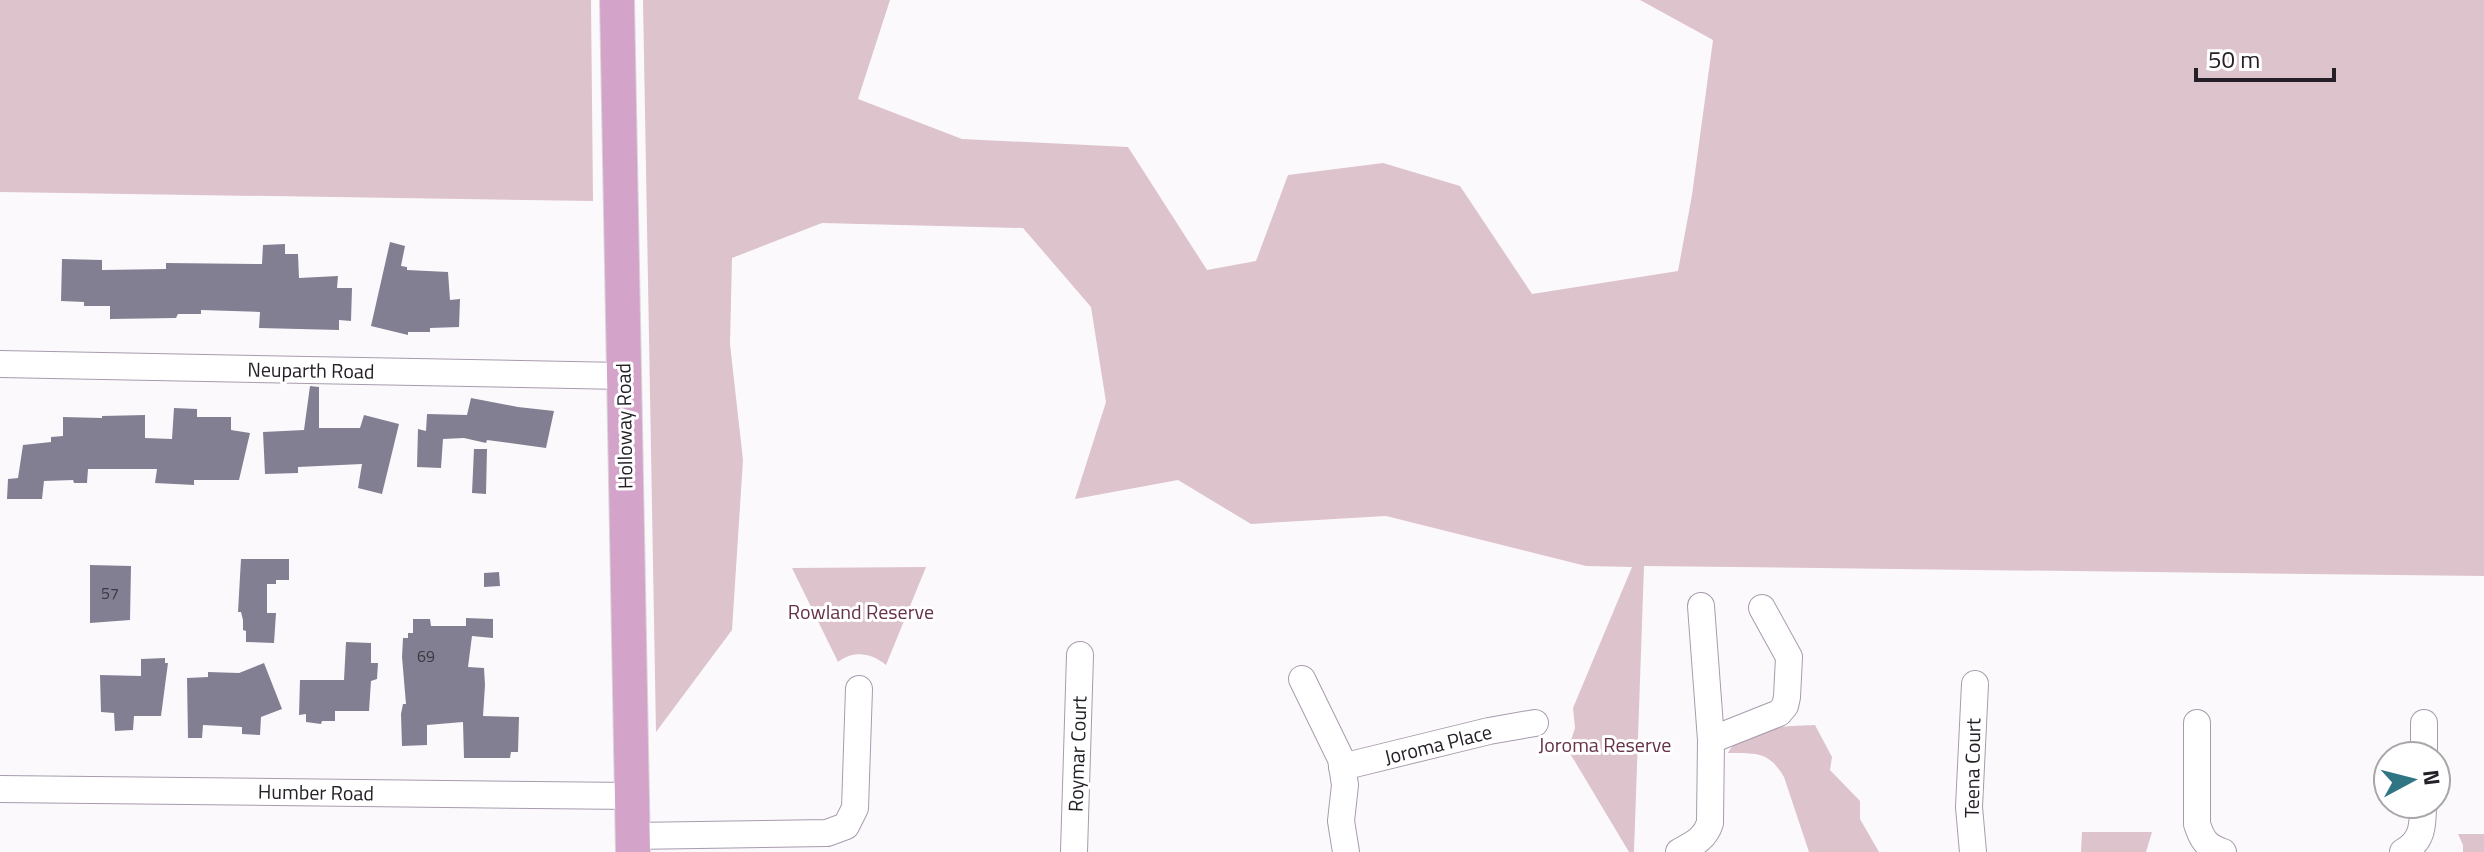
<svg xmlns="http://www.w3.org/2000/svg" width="2484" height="852" font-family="'Titillium Web',sans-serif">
<rect width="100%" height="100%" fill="#fcf9fd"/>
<!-- green -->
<g fill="#ddc3cc">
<polygon points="0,0 591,0 593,201 0,192"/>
<polygon points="643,0 890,0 858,99 962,139 1128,147 1207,270 1256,261 1288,175 1383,163 1460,186 1532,294 1678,271 1692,195 1713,40 1640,0 2484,0 2484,576 1644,566 1634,852 1629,852 1568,750 1575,728 1573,708 1632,567 1586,566 1386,516 1251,524 1178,480 1075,499 1106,402 1091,307 1023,228 822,223 732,258 730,344 743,460 732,630 656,732"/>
<path d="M926 567 886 665C871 653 854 650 838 662L792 568Z"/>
<path d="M1815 725 1832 757 1830 770 1860 801V819L1879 852H1809L1784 777C1768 750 1756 754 1728 753 1742 726 1788 726 1815 725Z"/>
<polygon points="2082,832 2152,832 2146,852 2081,852"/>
<polygon points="2458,834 2484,834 2484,852 2463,852 2463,845"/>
</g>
<!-- building -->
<g fill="#837f92">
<polygon points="390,242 405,246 401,266 407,267 407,270 448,272 450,300 460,299 459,327 430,328 430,332 408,332 408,335 371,326"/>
<polygon points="285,244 285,254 298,254 299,278 338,276 337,288 352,288 351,321 339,320 339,330 259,328 260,312 201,310 201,314 178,314 176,318 110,319 110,306 84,306 84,302 61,301 62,259 102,260 102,270 166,269 166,263 262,264 263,245"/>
<polygon points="310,386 319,387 319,428 360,428 364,415 399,424 382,494 358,488 362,464 298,467 298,473 265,474 263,432 304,430"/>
<polygon points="471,398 518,407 554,411 546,448 487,440 486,443 464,438 443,439 441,468 417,467 418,429 426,431 427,414 467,415"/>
<polygon points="174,408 197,409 197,417 231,417 231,430 250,433 239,480 194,480 194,485 155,483 157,469 88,469 87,483 74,483 73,480 44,481 42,499 7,499 8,479 18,478 23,445 51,442 51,437 63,436 63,417 102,418 102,416 145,415 145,438 172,439"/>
<polygon points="474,449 487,449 486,494 472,493"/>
<polygon points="241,559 289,559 289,580 276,580 276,584 267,584 267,613 276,613 274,643 246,642 246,631 243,630 243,620 241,612 238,612"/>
<polygon points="90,565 131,566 130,620 90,623"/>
<polygon points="499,572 500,586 484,587 484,573"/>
<polygon points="466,618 493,619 493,638 472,636 468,667 484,668 485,685 483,716 519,717 518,752 511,752 510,758 464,758 463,722 427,725 427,745 402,746 401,714 403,704 406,704 402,657 403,638 408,638 408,633 413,633 413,619 430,619 431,626 466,626"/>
<polygon points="346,642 371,643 371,663 378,663 377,679 371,681 369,711 335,711 335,721 322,721 321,724 306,722 306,714 299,715 300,680 344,680"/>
<polygon points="165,658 165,663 168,663 161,716 134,716 133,730 115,731 114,713 101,712 100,675 141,676 141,659"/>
<polygon points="264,663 282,709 261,717 260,735 242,734 242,727 203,725 202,738 188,738 187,678 208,677 208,672 239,673"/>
</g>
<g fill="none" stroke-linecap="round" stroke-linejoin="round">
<defs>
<g id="minor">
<polyline points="0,364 623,376"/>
<polyline points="1302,679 1341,759 1345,785 1341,821 1346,852"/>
<path d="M2197 723V824C2202 840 2207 847 2223 852"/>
<polyline points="1711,740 1779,713 1785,706 1787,697 1789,657 1762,608"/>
<polyline points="2424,756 2424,723"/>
<polyline points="1342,767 1489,731 1535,723"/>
<polyline points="0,789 632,796"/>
<polyline points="633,836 827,833 846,826 855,808 859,689"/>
<polyline points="1074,852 1080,655"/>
<path d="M1679 852C1693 844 1705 839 1710 823L1711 740 1701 606"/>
<polyline points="1973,852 1969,807 1975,684"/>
<path d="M2403 852C2423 841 2423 825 2423 804"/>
</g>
<polyline id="major" points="617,0 633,852"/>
</defs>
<!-- minor casing -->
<use href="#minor" stroke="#a79bad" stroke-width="28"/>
<!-- major casing -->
<use href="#major" stroke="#d8d7d8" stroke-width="36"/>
<!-- minor -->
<use href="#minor" stroke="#fff" stroke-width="26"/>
<!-- major -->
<use href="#major" stroke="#d3a3c9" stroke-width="34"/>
</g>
<g text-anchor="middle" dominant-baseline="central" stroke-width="6" stroke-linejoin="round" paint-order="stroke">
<!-- number labels -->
<g font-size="16" fill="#3c3842">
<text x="110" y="593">57</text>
<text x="426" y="656">69</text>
</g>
<!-- street labels -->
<g font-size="20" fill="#252027" stroke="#fff">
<text transform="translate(311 370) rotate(1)">Neuparth Road</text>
<text transform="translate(624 426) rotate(-91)">Holloway Road</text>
<text transform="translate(1438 744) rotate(-14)">Joroma Place</text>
<text transform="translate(1077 754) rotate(-88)">Roymar Court</text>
<text transform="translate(1972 768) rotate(-89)">Teena Court</text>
<text transform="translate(316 792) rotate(1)">Humber Road</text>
</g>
<!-- park labels -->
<g font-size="20" fill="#653247" stroke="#fff">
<text x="861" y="611">Rowland Reserve</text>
<text x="1605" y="744">Joroma Reserve</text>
</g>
</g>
<!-- north arrow -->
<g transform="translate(2412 780) rotate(83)"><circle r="38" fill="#ffffff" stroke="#a8a6a9" stroke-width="2"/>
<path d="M0-6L14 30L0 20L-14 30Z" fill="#307584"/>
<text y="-12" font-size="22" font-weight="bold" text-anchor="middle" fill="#252027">N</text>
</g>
<!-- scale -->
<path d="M2196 68v12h138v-12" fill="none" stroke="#252027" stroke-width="4"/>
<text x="2208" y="68" font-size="24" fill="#252027" stroke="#ffffff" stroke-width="6" paint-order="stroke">50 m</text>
</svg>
